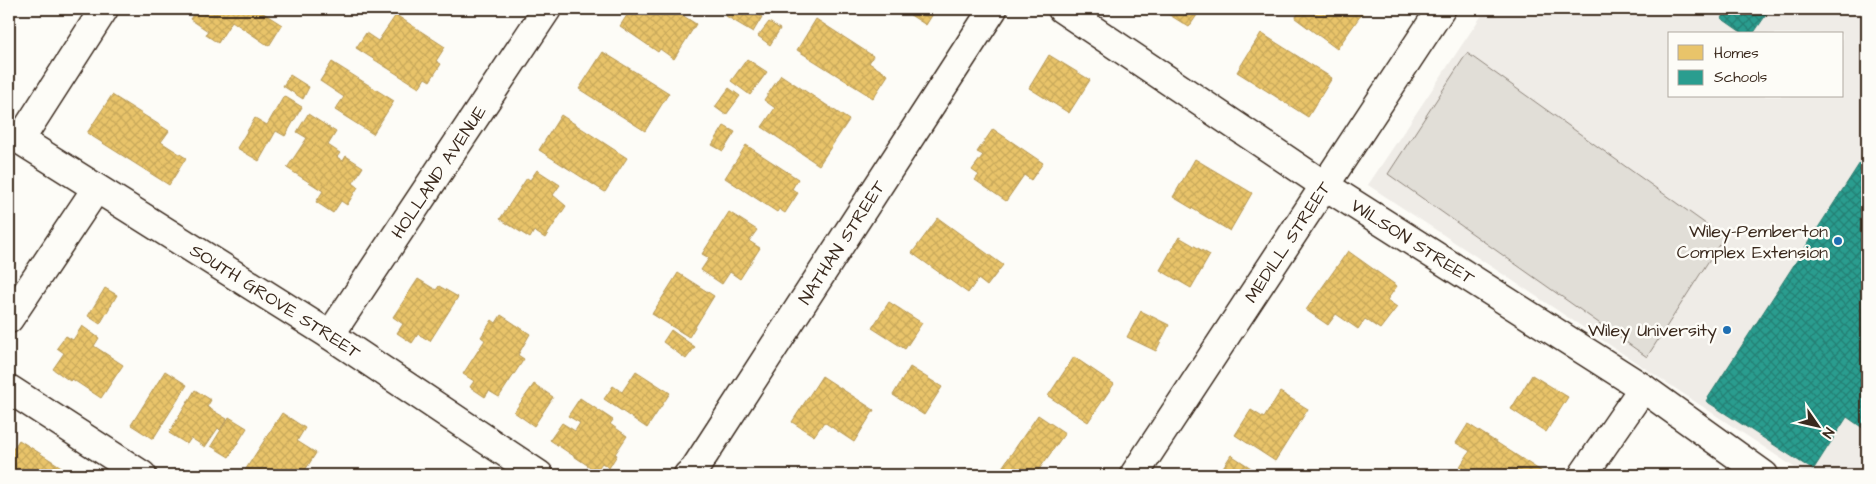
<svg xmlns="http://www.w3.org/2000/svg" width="1876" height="484" font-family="'Architects Daughter',sans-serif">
<defs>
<pattern id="homes-cross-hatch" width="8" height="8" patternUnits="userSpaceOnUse" patternTransform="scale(1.25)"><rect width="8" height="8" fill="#e9c46a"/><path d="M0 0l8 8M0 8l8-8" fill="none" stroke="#c9a95b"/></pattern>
<pattern id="schools-cross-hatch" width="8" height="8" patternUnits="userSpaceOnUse" patternTransform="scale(1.25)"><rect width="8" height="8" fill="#2a9d8f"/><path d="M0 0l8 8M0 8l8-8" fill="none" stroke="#258074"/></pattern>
</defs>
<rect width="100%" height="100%" fill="#fdfcf7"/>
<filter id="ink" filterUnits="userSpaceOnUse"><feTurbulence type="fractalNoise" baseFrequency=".02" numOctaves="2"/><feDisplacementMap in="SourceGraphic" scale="10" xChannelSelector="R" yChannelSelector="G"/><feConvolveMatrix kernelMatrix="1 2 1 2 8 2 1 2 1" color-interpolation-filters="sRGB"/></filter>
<g filter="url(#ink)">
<!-- built -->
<path fill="#efece7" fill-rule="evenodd" d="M1486 9H1867V475H1806L1368 185ZM1670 34H1842V96H1670Z"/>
<!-- green -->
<polygon fill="#e1ded7" stroke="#8e847a" points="1467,53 1724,237 1647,357 1388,174"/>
<!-- homes -->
<g fill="url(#homes-cross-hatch)" stroke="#b59653">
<polygon points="197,9 257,9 282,25 269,46 232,21 218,43 206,35 208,31 190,19"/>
<polygon points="631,9 640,14 644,9 683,9 686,10 682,15 696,24 674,59 660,49 658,52 620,26"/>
<polygon points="731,9 749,9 762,17 753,32 726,16"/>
<polygon points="901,9 936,9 926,25"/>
<polygon points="1160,9 1201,9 1189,27"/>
<polygon points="1302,9 1358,9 1363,12 1337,49 1295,18"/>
<polygon points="396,15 445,47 436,61 441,64 430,81 425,78 419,88 356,48 366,33 378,41"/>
<polygon points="816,19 873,56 869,63 888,75 873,98 797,50"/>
<polygon points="769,22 780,29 770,45 758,36"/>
<polygon points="1261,33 1332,78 1308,117 1237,72"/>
<polygon points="603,52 669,93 645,131 579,89"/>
<polygon points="1049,55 1090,80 1069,113 1029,88"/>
<polygon points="747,59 767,72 750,95 731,81"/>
<polygon points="332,62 394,101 373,134 335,110 344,97 320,81"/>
<polygon points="290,75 309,87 303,99 283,86"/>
<polygon points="781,75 849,120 819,165 762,127 775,108 764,100"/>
<polygon points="729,88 740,96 726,115 715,107"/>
<polygon points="112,95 169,131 161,142 186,158 169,185 87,133"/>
<polygon points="284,96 302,107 285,136 276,131 259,161 237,148 255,118 267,125"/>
<polygon points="308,114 336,132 328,145 340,153 337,157 343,161 346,156 363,167 353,183 358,187 347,205 341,201 333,213 316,202 323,191 287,168 307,138 297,132"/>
<polygon points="561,115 627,158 605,192 539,150"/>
<polygon points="724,126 735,132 723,151 712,145"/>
<polygon points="993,129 1043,163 1031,180 1024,175 1006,201 975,180 979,175 972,170 983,155 977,152"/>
<polygon points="746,145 798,179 792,189 798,193 785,213 779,209 777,212 725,178"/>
<polygon points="1195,159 1252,193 1230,231 1173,197"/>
<polygon points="537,170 560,185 553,195 566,206 545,238 534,231 530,238 500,219 527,178 530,180"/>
<polygon points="729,212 757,230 749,241 760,248 740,279 730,272 722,284 701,270 709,258 702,254"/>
<polygon points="938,218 1003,265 987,286 978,279 968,293 912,253"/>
<polygon points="1179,237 1210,255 1191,288 1160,270"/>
<polygon points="1348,251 1397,286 1387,300 1397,307 1380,329 1365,319 1358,329 1336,314 1328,325 1306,310"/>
<polygon points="678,273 714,296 689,337 652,314"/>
<polygon points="418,279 436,290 439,286 458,297 430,341 418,334 412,343 397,333 403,324 393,317"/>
<polygon points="105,288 117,295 100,324 88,316"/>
<polygon points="889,302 922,323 905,349 872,328"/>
<polygon points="1141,311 1169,325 1156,351 1127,337"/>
<polygon points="501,315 530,334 518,355 524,359 499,397 489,391 485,397 470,387 474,381 463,374 485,340 481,337 492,320 496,323"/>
<polygon points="82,326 99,338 94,346 123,365 101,398 72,379 70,381 53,369 64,353 57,348 66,336 73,340"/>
<polygon points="671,330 695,347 686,359 663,342"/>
<polygon points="1074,357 1114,384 1088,422 1048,396"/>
<polygon points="910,367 942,387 924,415 893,395"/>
<polygon points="165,371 187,385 153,439 131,425"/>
<polygon points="636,371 670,393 647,428 604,399 613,386 622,392"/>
<polygon points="1532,375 1568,397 1546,432 1511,409"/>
<polygon points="822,376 874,410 854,442 824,422 814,436 792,422"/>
<polygon points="534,384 553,397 534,426 514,412"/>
<polygon points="195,390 211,400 207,407 227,419 220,430 218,428 205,447 191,438 187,444 169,433"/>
<polygon points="1280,392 1308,409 1275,461 1235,435 1251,410 1264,418"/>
<polygon points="580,398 613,420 610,424 627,436 615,454 617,455 609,468 602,463 596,471 550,440 562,423 575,431 580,423 568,416"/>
<polygon points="282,413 305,428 297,441 316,453 302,475 242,475"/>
<polygon points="1038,415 1065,433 1035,475 1010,475 1001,469"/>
<polygon points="229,417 247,428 229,457 211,446"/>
<polygon points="1468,424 1547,475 1470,475 1459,468 1470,451 1456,443"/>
<polygon points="19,440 63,468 58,475 9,475 9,455"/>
<polygon points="1231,455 1262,475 1218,475"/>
</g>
<!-- schools -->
<g fill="url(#schools-cross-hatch)" stroke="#2f7a6d">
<polygon points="1728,9 1770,9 1753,34 1744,34 1721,18"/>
<polygon points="1867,152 1867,431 1847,417 1813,470 1706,401"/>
</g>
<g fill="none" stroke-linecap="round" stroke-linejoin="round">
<defs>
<g id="street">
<path id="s1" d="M1062 9 1324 185 1643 388 1764 475"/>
<path id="s2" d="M9 133 330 335 539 475"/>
<polyline points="20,140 104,9"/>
<polyline points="9,319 96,189"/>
<path id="s3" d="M330 335 547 9"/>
<polyline points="9,389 142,475"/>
<path id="s4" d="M688 475 694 470 993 9"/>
<path id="s5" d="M1134 475 1441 9"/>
<polyline points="1583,475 1643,388"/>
</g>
</defs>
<!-- street casing -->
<use href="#street" stroke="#3b2a1e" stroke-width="31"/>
<!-- street -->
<use href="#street" stroke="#fdfcf7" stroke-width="28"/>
</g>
</g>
<!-- markers -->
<g fill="#1f6fb2" stroke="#fdfcf7" stroke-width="2">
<circle cx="1838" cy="241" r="5"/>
<circle cx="1727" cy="330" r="5"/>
</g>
<g text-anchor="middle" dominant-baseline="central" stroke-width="5" stroke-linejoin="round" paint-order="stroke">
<!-- street labels -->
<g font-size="18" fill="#3b2a1e" stroke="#fdfcf7">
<text stroke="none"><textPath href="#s3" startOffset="196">HOLLAND AVENUE</textPath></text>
<text stroke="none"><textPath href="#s5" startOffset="279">MEDILL STREET</textPath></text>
<text stroke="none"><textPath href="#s1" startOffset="421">WILSON STREET</textPath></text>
<text stroke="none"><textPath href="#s4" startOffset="279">NATHAN STREET</textPath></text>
<text stroke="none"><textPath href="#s2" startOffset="315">SOUTH GROVE STREET</textPath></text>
</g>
<!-- poi labels -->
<g font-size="18" fill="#3b2a1e" stroke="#fdfcf7" text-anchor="end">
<text x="1828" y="231">Wiley-Pemberton<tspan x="1828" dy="21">Complex Extension</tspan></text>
<text x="1717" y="330">Wiley University</text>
</g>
</g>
<!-- margin -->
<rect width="1876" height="484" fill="none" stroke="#fdfcf7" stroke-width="30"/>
<rect x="15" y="15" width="1846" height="454" fill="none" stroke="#3b2a1e" stroke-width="2" filter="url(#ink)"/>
<!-- legend -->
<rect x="1668" y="32" width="175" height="65" fill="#fdfcf7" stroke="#afa8a0"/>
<rect x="1678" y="45" width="25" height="15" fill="#e9c46a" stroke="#afa8a0"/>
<text x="1714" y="58" font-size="15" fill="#3b2a1e">Homes</text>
<rect x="1678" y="70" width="25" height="15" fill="#2a9d8f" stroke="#afa8a0"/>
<text x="1714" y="82" font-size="15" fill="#3b2a1e">Schools</text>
<!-- north arrow -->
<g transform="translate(1818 426) rotate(124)" stroke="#fdfcf7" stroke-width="4" paint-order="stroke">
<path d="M0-4L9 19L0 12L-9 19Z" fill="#3b2a1e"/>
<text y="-8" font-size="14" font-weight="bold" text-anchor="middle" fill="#3b2a1e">N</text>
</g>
</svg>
